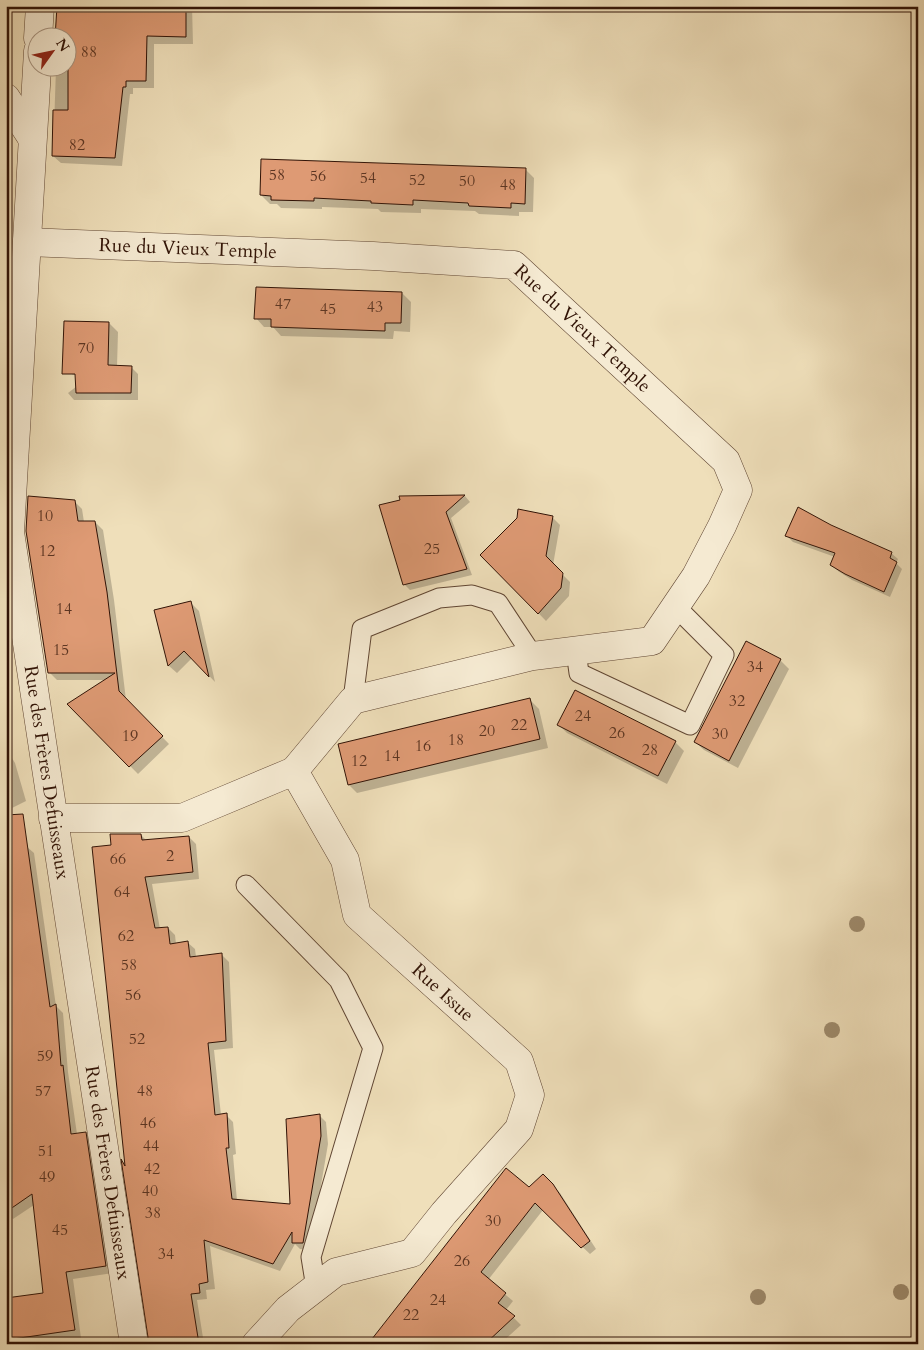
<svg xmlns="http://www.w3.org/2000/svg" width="924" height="1350" font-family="Cardo,serif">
<rect width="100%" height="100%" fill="#efdfba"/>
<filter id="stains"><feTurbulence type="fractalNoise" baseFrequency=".004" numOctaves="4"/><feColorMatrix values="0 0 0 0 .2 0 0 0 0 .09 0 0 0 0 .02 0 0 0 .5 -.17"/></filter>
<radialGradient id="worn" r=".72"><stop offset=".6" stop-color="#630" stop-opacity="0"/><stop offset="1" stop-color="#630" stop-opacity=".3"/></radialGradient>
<!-- shadow -->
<g fill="#0003">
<polygon points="58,6 192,6 193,44 154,44 154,88 133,88 133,94 130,94 122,166 61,163 53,156 56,68 68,68 68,38"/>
<polygon points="525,169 534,178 533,212 519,212 519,216 479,214 475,211 421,209 421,213 381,212 378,209 322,207 322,209 281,208 277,204 270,204 261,195"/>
<polygon points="402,293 411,302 410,332 394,331 393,339 281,336 273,327 264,327 256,318"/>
<polygon points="109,323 118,332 117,367 131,367 138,374 138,400 74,400 68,393 95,372 73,375 64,366"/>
<polygon points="465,496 470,502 451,518 472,575 410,590 404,584 401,497"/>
<polygon points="74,501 82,509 84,522 95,522 103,530 114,600 126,700 169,744 138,774 69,704 107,680 57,680 49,672"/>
<polygon points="552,517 560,525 553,565 570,582 569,596 546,621 482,555"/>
<polygon points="830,526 891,553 898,559 896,563 902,569 890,597 852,580 838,571 832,565 835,557 793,542 786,535"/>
<polygon points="191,603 199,611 215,682 192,658 177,673 169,666 156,611"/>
<polygon points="780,660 789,669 738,768 704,750 695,742"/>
<polygon points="576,691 675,742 684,751 667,784 567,733 559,725"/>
<polygon points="530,700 539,709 548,748 357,793 349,785"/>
<polygon points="6,748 15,763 26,801 6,811"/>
<polygon points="141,835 147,841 189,837 196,844 199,879 152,884 160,929 168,928 175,935 176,944 187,942 195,949 196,957 222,955 229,962 233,1048 214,1050 221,1115 226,1115 233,1122 236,1154 233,1155 237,1201 291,1205 319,1115 326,1122 328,1144 310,1250 300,1249 295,1244 280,1271 210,1246 215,1289 206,1290 207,1299 197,1300 204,1344 150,1344 123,1162 126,1165 113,846"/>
<polygon points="26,846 34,853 56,1006 63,1013 68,1072 77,1134 85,1133 93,1140 113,1273 73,1279 81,1338 39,1344 6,1344 6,1299 45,1294 34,1205 13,1219 6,1212 6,850"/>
<polygon points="543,1176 560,1193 596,1249 590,1254 543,1210 488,1280 513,1301 506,1310 521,1325 500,1344 382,1344 529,1188"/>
</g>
<!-- building -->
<g fill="#de9a74" stroke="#311306">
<polygon points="57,6 141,6 186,9 186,37 147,36 146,81 126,81 126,87 123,87 115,158 52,156 53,110 68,110 68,38 55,38"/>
<polygon points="261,159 526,168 525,204 511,203 511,208 469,206 468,203 413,200 413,205 371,203 371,201 314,198 314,201 271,200 271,196 260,195"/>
<polygon points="256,287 402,292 401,323 385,323 385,331 271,327 271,319 254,319"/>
<polygon points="64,321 109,322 108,365 132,366 131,393 76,393 75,374 62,374"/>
<polygon points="465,495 446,512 467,569 403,585 379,505 400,500 399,496"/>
<polygon points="28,496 75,500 78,521 95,521 107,592 119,691 163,736 129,767 67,704 115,673 48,673 26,531"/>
<polygon points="798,507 831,525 892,552 890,558 897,562 884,592 845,574 830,565 835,553 785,536"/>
<polygon points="518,509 553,516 546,556 563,573 561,588 538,614 480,555 517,518"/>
<polygon points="191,601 209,677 184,651 168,666 154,610"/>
<polygon points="746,641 781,659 729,761 694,742"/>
<polygon points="575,690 676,741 658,776 557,725"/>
<polygon points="530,698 540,739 348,785 338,744"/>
<polygon points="23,814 50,1007 56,1004 61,1066 63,1065 71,1134 86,1132 106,1266 66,1272 75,1330 6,1340 6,1298 43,1293 32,1194 6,1212 6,815"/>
<polygon points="110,834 141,834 142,840 189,836 193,872 145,877 155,928 168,927 170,944 188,941 190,957 222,953 226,1041 208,1043 215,1115 227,1113 229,1148 226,1148 232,1199 290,1204 286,1119 320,1114 321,1136 303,1243 292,1243 292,1232 273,1264 204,1240 208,1282 199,1284 200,1293 191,1294 199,1344 149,1344 121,1159 125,1166 92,847 111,845"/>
<polygon points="506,1168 529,1187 543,1174 553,1184 590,1241 581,1248 535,1203 481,1272 506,1293 498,1303 515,1316 485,1344 368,1344"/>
</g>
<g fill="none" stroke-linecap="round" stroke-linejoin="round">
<defs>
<g id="lane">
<polyline points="576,651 579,673 690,725 724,655 675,606"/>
<polyline points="353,700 362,629 439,598 472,595 498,603 533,656"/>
<polyline points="246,885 339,980 373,1048 311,1257 316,1288"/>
</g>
<g id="street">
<polyline points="38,38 40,6"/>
<path id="s1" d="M38 51 10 532 134 1344"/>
<polyline points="6,98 32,138"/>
<path id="s2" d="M27 242 373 256 514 265 726 461 738 490 722 526 696 576 652 641 533 656 353 700 294 771"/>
<path id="s3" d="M53 818H182L294 771 345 860 357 915 519 1061 530 1095 519 1129 444 1213 412 1253 336 1272 288 1309 256 1344"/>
</g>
</defs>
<!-- lane casing -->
<use href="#lane" stroke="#604633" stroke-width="21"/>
<!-- street casing -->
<use href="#street" stroke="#604633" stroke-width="29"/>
<!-- lane -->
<use href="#lane" stroke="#f5ead2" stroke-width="19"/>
<!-- street -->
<use href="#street" stroke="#f5ead2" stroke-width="28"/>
</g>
<!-- trees -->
<g fill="#9e8b6d">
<circle cx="857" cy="924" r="8"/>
<circle cx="832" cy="1030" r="8"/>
<circle cx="901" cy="1292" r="8"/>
<circle cx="758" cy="1297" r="8"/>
</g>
<g text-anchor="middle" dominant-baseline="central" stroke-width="5" stroke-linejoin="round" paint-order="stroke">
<!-- number labels -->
<g font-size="16" fill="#5c3522">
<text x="89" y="52">88</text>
<text x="77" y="145">82</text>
<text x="277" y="175">58</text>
<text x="318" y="176">56</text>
<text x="368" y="178">54</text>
<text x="417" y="180">52</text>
<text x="467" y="181">50</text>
<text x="508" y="185">48</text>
<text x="283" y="304">47</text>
<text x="375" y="307">43</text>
<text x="328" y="309">45</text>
<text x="86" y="348">70</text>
<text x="45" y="516">10</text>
<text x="432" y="549">25</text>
<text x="47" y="551">12</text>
<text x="64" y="609">14</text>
<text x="61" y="650">15</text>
<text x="755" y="667">34</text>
<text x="737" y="701">32</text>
<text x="583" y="716">24</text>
<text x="519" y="725">22</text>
<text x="487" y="731">20</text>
<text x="617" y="733">26</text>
<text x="720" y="734">30</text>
<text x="130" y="736">19</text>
<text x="456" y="740">18</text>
<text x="423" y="746">16</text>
<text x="650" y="750">28</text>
<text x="392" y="756">14</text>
<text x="359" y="761">12</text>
<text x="170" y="856">2</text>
<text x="118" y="859">66</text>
<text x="122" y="892">64</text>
<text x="126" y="936">62</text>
<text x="129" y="965">58</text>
<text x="133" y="995">56</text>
<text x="137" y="1039">52</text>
<text x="45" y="1056">59</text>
<text x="43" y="1091">57</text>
<text x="145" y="1091">48</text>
<text x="148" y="1123">46</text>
<text x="151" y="1146">44</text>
<text x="46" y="1151">51</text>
<text x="152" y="1169">42</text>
<text x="47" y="1177">49</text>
<text x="150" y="1191">40</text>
<text x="153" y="1213">38</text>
<text x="493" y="1221">30</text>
<text x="60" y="1230">45</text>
<text x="166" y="1254">34</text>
<text x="462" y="1261">26</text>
<text x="438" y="1300">24</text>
<text x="411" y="1315">22</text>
</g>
<!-- street labels -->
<g font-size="19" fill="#311306" stroke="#f5ead2">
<text stroke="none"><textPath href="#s2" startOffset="161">Rue du Vieux Temple</textPath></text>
<text stroke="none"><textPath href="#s2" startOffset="581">Rue du Vieux Temple</textPath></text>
<text stroke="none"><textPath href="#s1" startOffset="725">Rue des Frères Defuisseaux</textPath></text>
<text stroke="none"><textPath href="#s3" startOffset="525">Rue Issue</textPath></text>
<text stroke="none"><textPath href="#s1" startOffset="1130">Rue des Frères Defuisseaux</textPath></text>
</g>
</g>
<!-- margin -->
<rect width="924" height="1350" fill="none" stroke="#efdfba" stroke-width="25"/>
<rect x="8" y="8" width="909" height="1335" fill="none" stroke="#311306" stroke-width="2.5"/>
<rect x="12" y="12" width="899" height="1325" fill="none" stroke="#311306"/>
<!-- north arrow -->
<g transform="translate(52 52) rotate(57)"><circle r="24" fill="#f5ead2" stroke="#a79480"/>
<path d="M0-4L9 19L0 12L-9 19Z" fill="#8f2418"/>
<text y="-8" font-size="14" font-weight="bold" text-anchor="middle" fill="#311306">N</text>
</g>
<rect width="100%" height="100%" filter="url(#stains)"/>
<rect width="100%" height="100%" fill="url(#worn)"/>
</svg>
